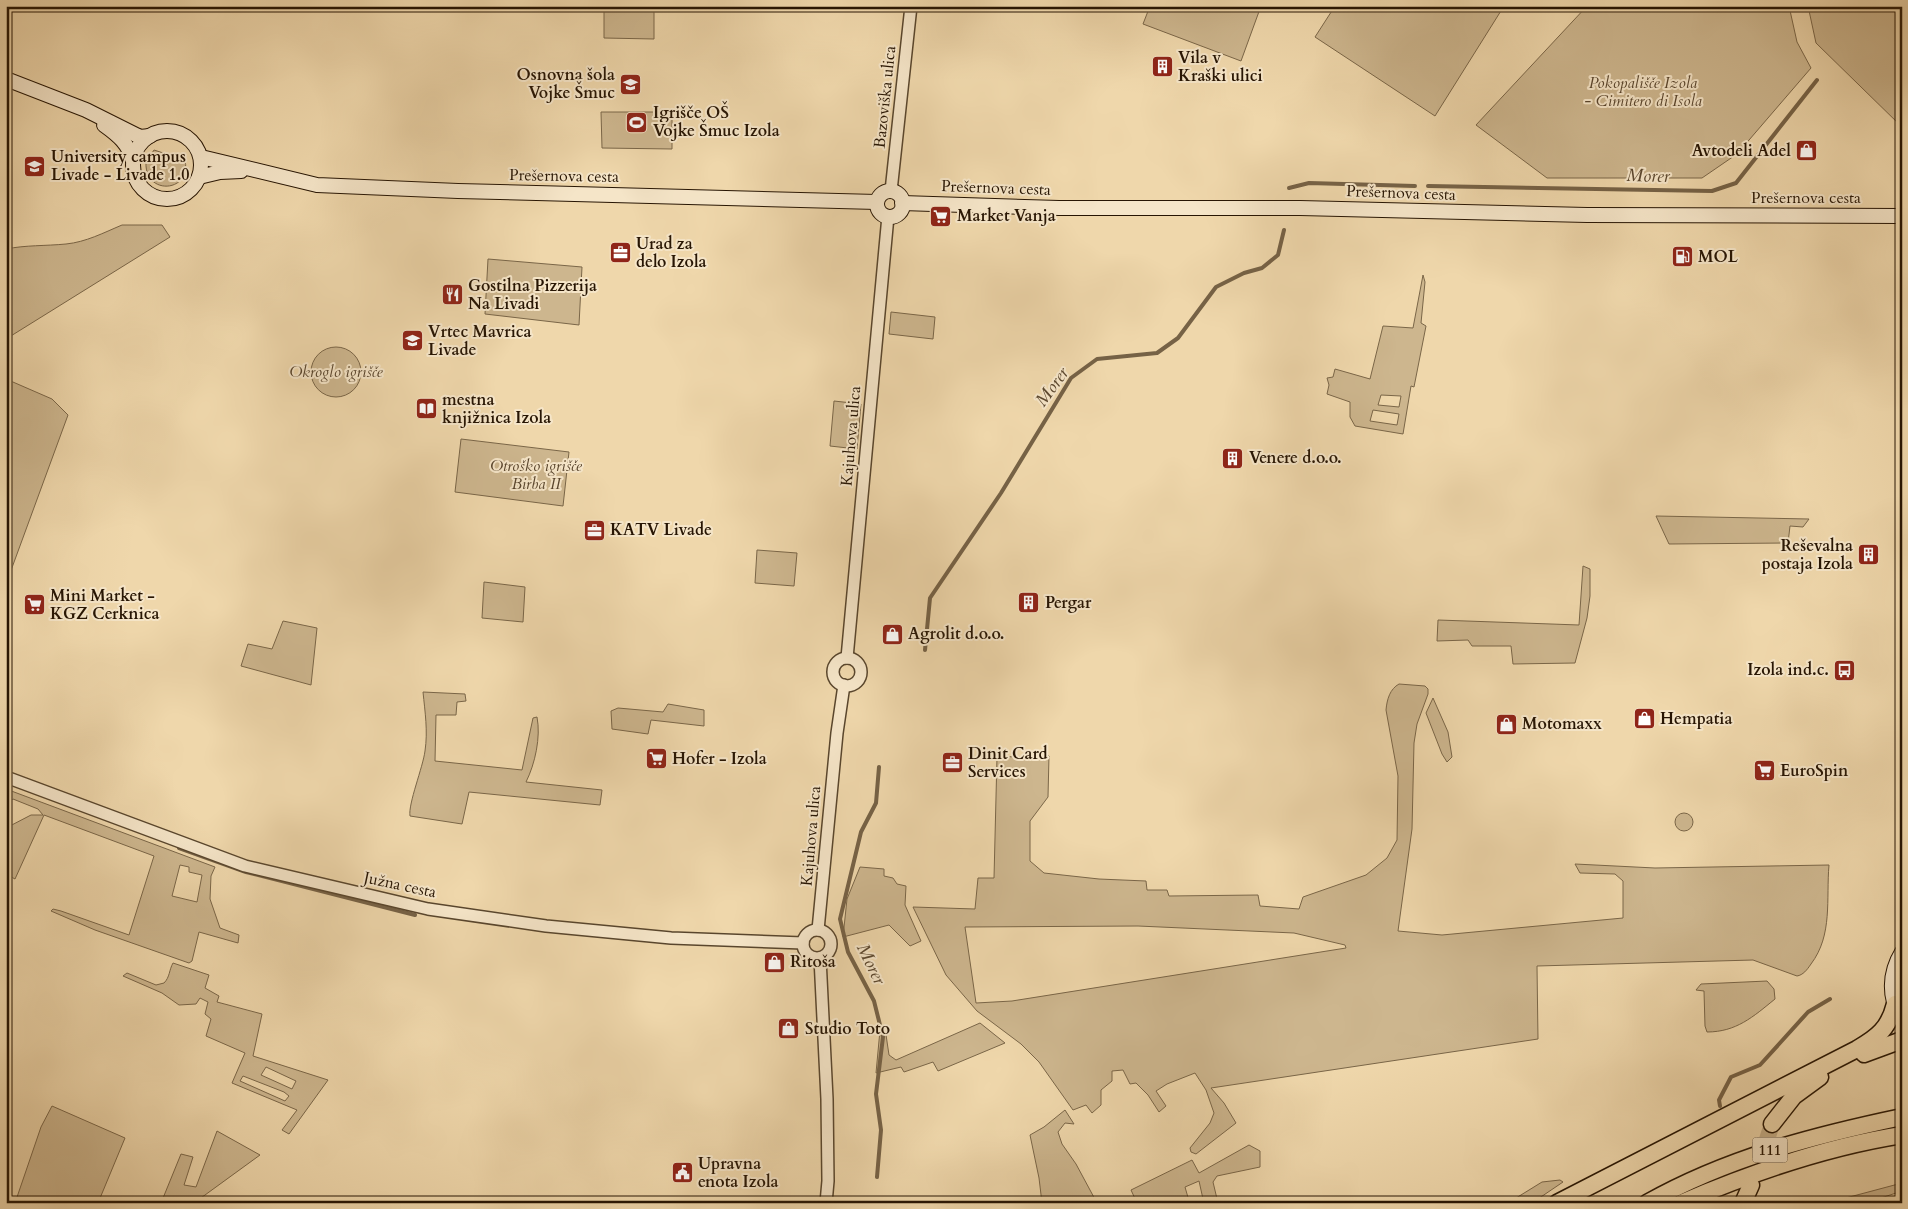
<svg xmlns="http://www.w3.org/2000/svg" width="1908" height="1209" font-family="Cardo,serif">
<rect width="100%" height="100%" fill="#efd7ab"/>
<filter id="stains"><feTurbulence type="fractalNoise" baseFrequency=".004" numOctaves="4"/><feColorMatrix values="0 0 0 0 .2 0 0 0 0 .09 0 0 0 0 .02 0 0 0 .5 -.17"/></filter>
<radialGradient id="worn" r=".72"><stop offset=".6" stop-color="#630" stop-opacity="0"/><stop offset="1" stop-color="#630" stop-opacity=".3"/></radialGradient>
<!-- green -->
<g fill="#cdb68e" stroke="#7a6648" fill-rule="evenodd">
<polygon points="1150,6 1261,6 1241,61 1143,24"/>
<polygon points="1335,6 1504,6 1435,116 1315,37"/>
<polygon points="1587,6 1789,6 1797,42 1811,68 1737,154 1702,178 1547,178 1476,125"/>
<polygon points="1808,6 1902,6 1902,127 1816,43"/>
<polygon points="604,9 654,10 654,39 604,38"/>
<polygon points="601,112 672,112 672,149 602,148"/>
<path d="M154 150 185 160C192 193 144 196 146 162Z"/>
<path d="M122 225H162L170 237 6 339V249C26 245 45 246 66 244 86 242 103 233 122 225Z"/>
<polygon points="488,259 582,267 579,325 485,314"/>
<path d="M1423 275 1425 282 1421 323 1426 326 1414 387 1411 386 1403 434 1355 426 1350 417V402L1327 394 1329 385 1327 378 1333 377 1335 369 1370 379 1383 326 1413 328ZM1381 395 1401 396 1399 407 1378 405ZM1373 410 1399 414 1397 425 1370 421Z"/>
<polygon points="891,312 935,317 933,339 889,334"/>
<circle cx="336" cy="372" r="25"/>
<polygon points="6,379 52,399 68,415 6,584"/>
<polygon points="834,401 861,404 857,449 830,446"/>
<polygon points="461,439 569,452 563,506 455,492"/>
<polygon points="1656,516 1809,519 1803,527 1790,526 1788,543 1669,544"/>
<polygon points="757,550 797,553 794,586 755,583"/>
<polygon points="1583,566 1590,569 1590,596 1587,618 1575,663 1513,664 1511,646 1472,646 1468,640 1437,641 1438,620 1579,625"/>
<polygon points="484,582 525,587 523,622 482,618"/>
<polygon points="283,621 317,628 311,685 241,666 248,644 272,649"/>
<path d="M1399 684 1425 686 1428 689V694L1417 724 1414 743 1412 829 1398 931 1442 935 1623 918V881L1615 874 1580 873 1575 864 1655 868 1829 865C1826 899 1833 935 1811 964 1807 970 1803 975 1797 976L1753 960 1537 966 1538 1039 1211 1088 1224 1103 1236 1123 1196 1154 1191 1152 1190 1148 1210 1123 1214 1113 1206 1090 1195 1073 1167 1084 1156 1091 1166 1106 1159 1112 1148 1095 1136 1083 1130 1084 1123 1070 1112 1071V1081L1101 1090V1105L1092 1113 1086 1105 1073 1110 1039 1062 1021 1044 977 1011 946 975 913 907 975 909 978 878H994L997 757 1049 756 1048 797 1030 821V861L1044 873 1099 879 1146 881 1147 890H1167L1169 896 1258 895 1260 906 1299 909 1303 897 1366 875 1387 858 1397 840 1398 776 1386 710C1387 699 1390 689 1399 684ZM1138 926 1294 933 1345 945 1346 948 1012 1001 976 1003 965 927Z"/>
<path d="M423 692 465 694 466 701 457 702 456 715H436L435 761 522 770 533 718 537 717C541 737 535 764 526 782L602 790 600 805 469 792 462 824 410 816C408 804 423 767 425 751 428 731 425 712 423 692Z"/>
<polygon points="1433,698 1448,732 1452,757 1447,762 1442,754 1426,713"/>
<polygon points="668,704 704,710 704,726 651,720 648,734 612,729 611,711 618,708 663,712"/>
<path d="M6 789 215 867 211 876 210 899 220 928 239 935 238 943 199 932 192 961 189 963 95 930 51 911 53 909 61 911 129 935 154 856 44 815 15 879 6 874V828L31 815H43L38 809 13 799 6 805ZM180 865 189 867V872L202 875 197 902 172 896Z"/>
<circle cx="1684" cy="822" r="9"/>
<polygon points="860,867 884,869 884,876 893,878 897,884 906,886 905,905 921,941 910,946 889,925 843,937 847,899"/>
<path d="M173 963 209 975 205 988 219 996 217 1002 262 1014 253 1056 328 1080 289 1134 282 1130 297 1110 232 1083 245 1053 206 1036 211 1019 205 1014 208 1002 200 998 196 1004 179 1005 162 993 123 976 127 973 156 985 164 983C170 977 169 970 173 963ZM266 1067 296 1081 292 1089 261 1075ZM243 1076 284 1092 289 1096 285 1101 240 1081Z"/>
<path d="M1767 981 1774 989 1775 999C1753 1017 1736 1032 1707 1032L1705 1026 1704 991 1696 990 1701 984Z"/>
<polygon points="980,1023 1005,1043 938,1071 933,1062 904,1072 901,1067 876,1073 880,1030 885,1028 889,1055 896,1060"/>
<polygon points="52,1106 125,1138 98,1203 15,1203 41,1127"/>
<polygon points="1065,1110 1074,1124 1065,1123 1058,1132 1062,1144 1076,1164 1097,1203 1042,1203 1039,1178 1030,1135 1044,1127"/>
<polygon points="217,1131 260,1155 194,1203 161,1203 181,1154 193,1157 184,1185 196,1187"/>
<path d="M1249 1145 1260 1151V1167L1217 1176 1213 1182 1218 1203H1137L1131 1190 1192 1160 1199 1173ZM1199 1181 1203 1199 1189 1201 1185 1187Z"/>
<polygon points="1560,1180 1563,1182 1532,1203 1508,1203 1542,1182"/>
<polygon points="1902,1183 1902,1191 1866,1203 1844,1203 1842,1199"/>
</g>
<g fill="none" stroke-linecap="round" stroke-linejoin="round">
<!-- stream -->
<g stroke="#766246" stroke-width="4">
<polyline points="1428,186 1712,191 1736,183 1817,80"/>
<polyline points="1289,188 1309,183 1415,186"/>
<polyline points="925,650 930,598 1001,493 1071,378 1097,359 1157,353 1178,338 1216,287 1244,273 1262,268 1278,255 1284,230"/>
<polyline points="179,848 246,872 415,915"/>
<polyline points="1720,1106 1719,1100 1731,1077 1760,1065 1808,1012 1830,999"/>
<polyline points="877,1177 881,1130 876,1094 883,1037 874,1001 848,952 840,919 861,832 876,803 879,767"/>
<polyline points="875,1203 875,1199"/>
</g>
<!-- trunk-tunnel -->
<polyline stroke="#c7b089" stroke-width="16" stroke-dasharray="16 8" stroke-linecap="butt" points="1759,1164 1772,1124"/>
<defs>
<g id="tertiary">
<polyline points="891,191 911,6"/>
<polyline points="847,658 888,216"/>
<circle cx="847" cy="672" r="14"/>
<polyline points="6,777 245,866 428,909 546,926 671,938 803,943"/>
<polyline points="818,930 837,733 844,685"/>
<circle cx="817" cy="944" r="14"/>
<polyline points="820,958 827,1099 828,1181 826,1203"/>
</g>
<g id="secondary">
<polyline points="6,79 86,110 140,137 150,136"/>
<path d="M104 125C118 135 129 144 133 161"/>
<circle cx="167" cy="165" r="34"/>
<polyline points="201,157 317,185 458,191 877,202"/>
<polyline points="199,177 220,172 241,171"/>
<circle cx="890" cy="204" r="13"/>
<polyline points="902,203 1059,208 1300,208 1587,215 1902,216"/>
<path d="M1902 952C1889 973 1888 998 1902 1019"/>
</g>
<g id="trunk">
<polyline points="1864,1054 1902,1040"/>
<polyline points="1772,1124 1794,1096 1820,1077"/>
<path d="M1557 1203 1857 1049C1878 1037 1889 1028 1895 1004"/>
<path d="M1647 1203C1727 1158 1812 1136 1902 1117"/>
<path d="M1681 1203C1753 1172 1825 1147 1902 1135"/>
<polyline points="1743,1203 1751,1185"/>
</g>
</defs>
<!-- tertiary casing -->
<use href="#tertiary" stroke="#59462d" stroke-width="14"/>
<!-- secondary casing -->
<use href="#secondary" stroke="#271503" stroke-width="16"/>
<!-- trunk casing -->
<use href="#trunk" stroke="#271503" stroke-width="19"/>
<!-- tertiary -->
<use href="#tertiary" stroke="#f5e5c8" stroke-width="11"/>
<!-- secondary -->
<use href="#secondary" stroke="#f5e5c8" stroke-width="14"/>
<!-- trunk -->
<use href="#trunk" stroke="#efd7ab" stroke-width="16"/>
</g>
<!-- icons -->
<defs>
<symbol id="building-square" viewBox="-11 -11 22 22"><rect x="-9" y="-9" width="18" height="18" rx="4" fill="#8f2418" stroke="#f5e5c8"/><path d="M-4-6H4V6H1V3H-1V6H-4ZM-2.5-4.3h1.7v1.8h-1.7ZM.8-4.3h1.7v1.8H.8ZM-2.5-1h1.7V.8h-1.7ZM.8-1h1.7V.8H.8Z" fill="#fff"/></symbol>
<symbol id="school-square" viewBox="-11 -11 22 22"><rect x="-9" y="-9" width="18" height="18" rx="4" fill="#8f2418" stroke="#f5e5c8"/><path d="M0-5L7-2L0 1L-7-2ZM-4 1L0 2.5L4 1V4Q0 6-4 4Z" fill="#fff"/></symbol>
<symbol id="stadium-square" viewBox="-11 -11 22 22"><rect x="-9" y="-9" width="18" height="18" rx="4" fill="#8f2418" stroke="#f5e5c8"/><path d="M0-5a6.5 5 0 1 0 0 10a6.5 5 0 1 0 0-10ZM-3.5-1.8h7v3.6h-7Z" fill="#fff"/></symbol>
<symbol id="shop-square" viewBox="-11 -11 22 22"><rect x="-9" y="-9" width="18" height="18" rx="4" fill="#8f2418" stroke="#f5e5c8"/><path d="M-5-2.5h2.3a2.7 3.5 0 0 1 5.4 0H5L5.5 6h-11ZM-1.5-2.5h3a1.5 2.3 0 0 0-3 0Z" fill="#fff"/></symbol>
<symbol id="university-square" viewBox="-11 -11 22 22"><rect x="-9" y="-9" width="18" height="18" rx="4" fill="#8f2418" stroke="#f5e5c8"/><path d="M0-5L7-2L0 1L-7-2ZM-4 1L0 2.5L4 1V4Q0 6-4 4Z" fill="#fff"/></symbol>
<symbol id="supermarket-square" viewBox="-11 -11 22 22"><rect x="-9" y="-9" width="18" height="18" rx="4" fill="#8f2418" stroke="#f5e5c8"/><path d="M-6-5.5h2.5l.6 2H6L4.5 2H-2.5L-4.4-4H-6ZM-1.5 3.2a1.3 1.3 0 1 0 .1 0ZM3 3.2a1.3 1.3 0 1 0 .1 0Z" fill="#fff"/></symbol>
<symbol id="office-square" viewBox="-11 -11 22 22"><rect x="-9" y="-9" width="18" height="18" rx="4" fill="#8f2418" stroke="#f5e5c8"/><path d="M-6-3h4V-5.5h4V-3h4V5H-6ZM-1-4.5V-3h2v-1.5ZM-6 0V1H6V0Z" fill="#fff"/></symbol>
<symbol id="fuel-square" viewBox="-11 -11 22 22"><rect x="-9" y="-9" width="18" height="18" rx="4" fill="#8f2418" stroke="#f5e5c8"/><path d="M-5.5-6h7V0h2V4h1.3V-2.5L3-4.5l.8-.8L6-3V5H2.5V1h-1V6h-7ZM-4.2-4.7v3.2H.2V-4.7Z" fill="#fff"/></symbol>
<symbol id="restaurant-square" viewBox="-11 -11 22 22"><rect x="-9" y="-9" width="18" height="18" rx="4" fill="#8f2418" stroke="#f5e5c8"/><path d="M-5-6h1v4h1v-4h1v4h1v-4h1v5L-1.5 .5V6h-2V.5L-5-1ZM5-6V6H3V1.5H1.5Q1.5-4 5-6Z" fill="#fff"/></symbol>
<symbol id="library-square" viewBox="-11 -11 22 22"><rect x="-9" y="-9" width="18" height="18" rx="4" fill="#8f2418" stroke="#f5e5c8"/><path d="M-6-4Q-3-5.5-.7-3.5V5Q-3 3-6 4ZM6-4Q3-5.5 .7-3.5V5Q3 3 6 4Z" fill="#fff"/></symbol>
<symbol id="bus-square" viewBox="-11 -11 22 22"><rect x="-9" y="-9" width="18" height="18" rx="4" fill="#8f2418" stroke="#f5e5c8"/><path d="M-5-6H5V4H4V6H2V4H-2V6H-4V4H-5ZM-3.5-4V0h7V-4ZM-3.5 1.2v1.5H-2V1.2ZM2 1.2v1.5H3.5V1.2Z" fill="#fff"/></symbol>
<symbol id="civic-square" viewBox="-11 -11 22 22"><rect x="-9" y="-9" width="18" height="18" rx="4" fill="#8f2418" stroke="#f5e5c8"/><path d="M-.6-6.5H3V-4.5H.6V-3L4-1V1h2V6H-6V1h2V-1L-.6-3ZM-1.2 2.5V6h2.4V2.5Z" fill="#fff"/></symbol>
</defs>
<g fill-rule="evenodd">
<use href="#building-square" x="1150" y="54" width="25" height="25"/>
<use href="#school-square" x="618" y="72" width="25" height="25"/>
<use href="#stadium-square" x="624" y="110" width="25" height="25"/>
<use href="#shop-square" x="1794" y="138" width="25" height="25"/>
<use href="#university-square" x="22" y="154" width="25" height="25"/>
<use href="#supermarket-square" x="928" y="204" width="25" height="25"/>
<use href="#office-square" x="608" y="240" width="25" height="25"/>
<use href="#fuel-square" x="1670" y="244" width="25" height="25"/>
<use href="#restaurant-square" x="440" y="282" width="25" height="25"/>
<use href="#school-square" x="400" y="328" width="25" height="25"/>
<use href="#library-square" x="414" y="396" width="25" height="25"/>
<use href="#building-square" x="1220" y="446" width="25" height="25"/>
<use href="#office-square" x="582" y="518" width="25" height="25"/>
<use href="#building-square" x="1856" y="542" width="25" height="25"/>
<use href="#building-square" x="1016" y="590" width="25" height="25"/>
<use href="#supermarket-square" x="22" y="592" width="25" height="25"/>
<use href="#shop-square" x="880" y="622" width="25" height="25"/>
<use href="#bus-square" x="1832" y="658" width="25" height="25"/>
<use href="#shop-square" x="1632" y="706" width="25" height="25"/>
<use href="#shop-square" x="1494" y="712" width="25" height="25"/>
<use href="#supermarket-square" x="644" y="746" width="25" height="25"/>
<use href="#office-square" x="940" y="750" width="25" height="25"/>
<use href="#supermarket-square" x="1752" y="758" width="25" height="25"/>
<use href="#shop-square" x="762" y="950" width="25" height="25"/>
<use href="#shop-square" x="776" y="1016" width="25" height="25"/>
<use href="#civic-square" x="670" y="1160" width="25" height="25"/>
</g>
<g text-anchor="middle" dominant-baseline="central" stroke-width="4" stroke-linejoin="round" paint-order="stroke">
<!-- shield labels -->
<rect fill="#f5e5c8" stroke="#65533e" stroke-width="1" x="1752.5" y="1137.5" width="35" height="25" rx="4"/>
<g font-size="15" font-weight="bold" fill="#271503">
<text x="1770" y="1150">111</text>
</g>
<!-- poi labels -->
<g font-size="16" font-weight="bold" fill="#271503" stroke="#f5e5c8" text-anchor="start">
<text x="1178" y="58">Vila v<tspan x="1178" dy="18">Kraški ulici</tspan></text>
<text x="615" y="75" text-anchor="end">Osnovna šola<tspan x="615" dy="18">Vojke Šmuc</tspan></text>
<text x="653" y="113">Igrišče OŠ<tspan x="653" dy="18">Vojke Šmuc Izola</tspan></text>
<text x="1791" y="151" text-anchor="end">Avtodeli Adel</text>
<text x="51" y="157">University campus<tspan x="51" dy="18">Livade - Livade 1.0</tspan></text>
<text x="957" y="216">Market Vanja</text>
<text x="636" y="244">Urad za<tspan x="636" dy="18">delo Izola</tspan></text>
<text x="1698" y="257">MOL</text>
<text x="468" y="286">Gostilna Pizzerija<tspan x="468" dy="18">Na Livadi</tspan></text>
<text x="428" y="332">Vrtec Mavrica<tspan x="428" dy="18">Livade</tspan></text>
<text x="442" y="400">mestna<tspan x="442" dy="18">knjižnica Izola</tspan></text>
<text x="1249" y="458">Venere d.o.o.</text>
<text x="610" y="530">KATV Livade</text>
<text x="1853" y="546" text-anchor="end">Reševalna<tspan x="1853" dy="18">postaja Izola</tspan></text>
<text x="50" y="596">Mini Market -<tspan x="50" dy="18">KGZ Cerknica</tspan></text>
<text x="1045" y="603">Pergar</text>
<text x="908" y="634">Agrolit d.o.o.</text>
<text x="1829" y="670" text-anchor="end">Izola ind.c.</text>
<text x="1660" y="719">Hempatia</text>
<text x="1522" y="724">Motomaxx</text>
<text x="968" y="754">Dinit Card<tspan x="968" dy="18">Services</tspan></text>
<text x="672" y="759">Hofer - Izola</text>
<text x="1780" y="771">EuroSpin</text>
<text x="790" y="962">Ritoša</text>
<text x="805" y="1029">Studio Toto</text>
<text x="698" y="1164">Upravna<tspan x="698" dy="18">enota Izola</tspan></text>
</g>
<!-- park labels -->
<g font-size="16" font-style="italic" fill="#59452d" stroke="#f5e5c8">
<text x="1643" y="83">Pokopališče Izola<tspan x="1643" dy="18">- Cimitero di Isola</tspan></text>
<text x="336" y="372">Okroglo igrišče</text>
<text x="536" y="466">Otroško igrišče<tspan x="536" dy="18">Birba II</tspan></text>
</g>
<!-- street labels -->
<g font-size="16" fill="#271503" stroke="#f5e5c8">
<text transform="translate(885 97) rotate(-84)">Bazoviška ulica</text>
<text transform="translate(564 176) rotate(1)">Prešernova cesta</text>
<text transform="translate(996 188) rotate(2)">Prešernova cesta</text>
<text transform="translate(1401 193) rotate(2)">Prešernova cesta</text>
<text x="1806" y="198">Prešernova cesta</text>
<text transform="translate(851 436) rotate(-85)">Kajuhova ulica</text>
<text transform="translate(811 836) rotate(-85)">Kajuhova ulica</text>
<text transform="translate(400 885) rotate(12)">Južna cesta</text>
</g>
<!-- water labels -->
<g font-size="18" font-style="italic" fill="#5c482f" stroke="#f5e5c8">
<text transform="translate(1648 176) rotate(1)">Morer</text>
<text transform="translate(1052 387) rotate(-54)">Morer</text>
<text transform="translate(871 964) rotate(64)">Morer</text>
</g>
</g>
<!-- margin -->
<rect width="1908" height="1209" fill="none" stroke="#efd7ab" stroke-width="25"/>
<rect x="8" y="8" width="1893" height="1194" fill="none" stroke="#271503" stroke-width="2.5"/>
<rect x="12" y="12" width="1883" height="1184" fill="none" stroke="#271503"/>
<rect width="100%" height="100%" filter="url(#stains)"/>
<rect width="100%" height="100%" fill="url(#worn)"/>
</svg>
